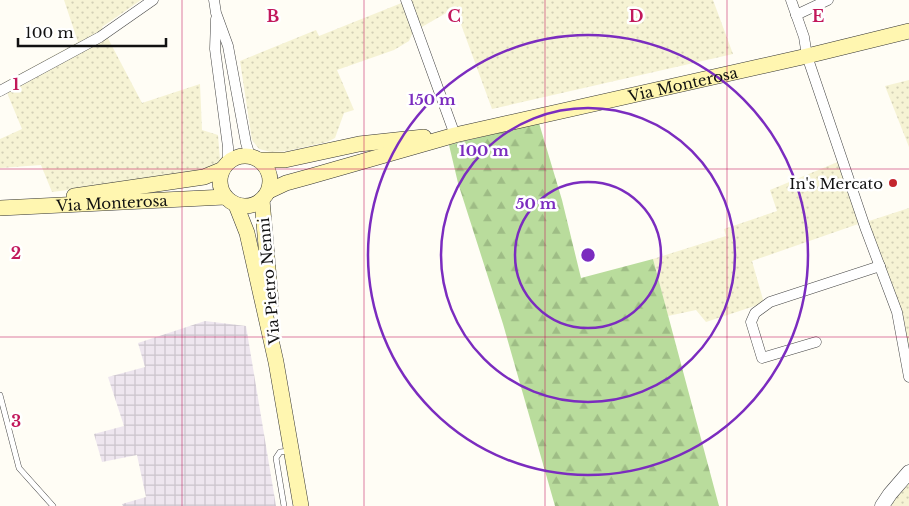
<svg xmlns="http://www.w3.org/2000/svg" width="909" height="506" font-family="'Libre Baskerville',serif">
<defs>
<pattern id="industrial-grid" width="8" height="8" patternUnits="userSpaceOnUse" patternTransform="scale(1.25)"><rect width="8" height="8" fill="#eee6ef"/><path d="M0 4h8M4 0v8" fill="none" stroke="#cbc4cc"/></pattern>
<pattern id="farmland-dots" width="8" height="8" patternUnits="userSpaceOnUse" patternTransform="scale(1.25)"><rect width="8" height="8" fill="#f6f3d4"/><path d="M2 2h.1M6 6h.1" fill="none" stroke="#d2cfb5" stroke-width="1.8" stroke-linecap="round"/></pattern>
<pattern id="forest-firs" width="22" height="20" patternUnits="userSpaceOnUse" patternTransform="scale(1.25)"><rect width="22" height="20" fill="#b9dc9c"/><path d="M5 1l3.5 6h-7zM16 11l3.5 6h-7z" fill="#9ebc85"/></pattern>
</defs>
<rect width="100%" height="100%" fill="#fffdf5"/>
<!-- industrial -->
<polygon fill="url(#industrial-grid)" points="205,321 246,326 276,506 123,506 122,504 146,497 137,455 102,462 94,434 124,426 108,377 145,367 138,343"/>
<!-- farmland -->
<g fill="url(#farmland-dots)">
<polygon points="64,0 141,0 102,27 142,103 200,84 202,130 218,135 220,160 212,168 195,174 52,192 41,165 0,168 0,139 22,129 3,83 78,42"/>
<polygon points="409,0 713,0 733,54 492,109 455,8 413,32 409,41 394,50 337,70 354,110 344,113 335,138 327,142 287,151 271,152 259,149 252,140 240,61 316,30 319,36"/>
<polygon points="909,80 909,147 885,86"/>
<polygon points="840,161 861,223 752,261 764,303 706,322 696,310 668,316 653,259 726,236 724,229 777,211 770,190"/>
<polygon points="909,208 909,355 866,222"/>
<polygon points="909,481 909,506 891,506 896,496"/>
</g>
<!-- forest -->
<polygon fill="url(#forest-firs)" points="539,123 562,200 581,278 653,259 719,506 555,506 503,324 458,183 449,145"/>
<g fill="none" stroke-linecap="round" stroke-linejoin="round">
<defs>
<g id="service">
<polyline points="0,395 19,468 53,506"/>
<polyline points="284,506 276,458 280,452 289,451"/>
</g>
<g id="minor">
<polyline points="214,0 216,13 228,46 246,143 250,156"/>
<polyline points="406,0 455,135"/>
<polyline points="791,0 804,37 807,56 865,227 897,312 909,377"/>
<polyline points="796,15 828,0"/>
<polyline points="216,19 215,49 228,147 228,161"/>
<polyline points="0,91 100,37 153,0"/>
<polyline points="816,342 762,358 751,322 755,313 770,302 880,266"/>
</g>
<polyline id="tertiary" points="882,506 890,494 909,472"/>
<g id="secondary">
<circle cx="245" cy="181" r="25"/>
<polyline points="260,160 285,160 359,144 424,137"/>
<path id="s1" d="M269 191 286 183 308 177 455 135 807 56 909 31"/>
<polyline points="74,196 204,177 221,170"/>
<polyline points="262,200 271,303"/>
<polyline points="236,205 247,233 276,362 301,506"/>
<path id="s2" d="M0 208 225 197"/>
</g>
</defs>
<!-- service casing -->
<use href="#service" stroke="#444" stroke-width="6"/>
<!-- minor casing -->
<use href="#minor" stroke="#444" stroke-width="11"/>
<!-- tertiary casing -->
<use href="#tertiary" stroke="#444" stroke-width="15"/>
<!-- secondary casing -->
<use href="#secondary" stroke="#333" stroke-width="16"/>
<!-- service -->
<use href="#service" stroke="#fff" stroke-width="5"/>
<!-- minor -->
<use href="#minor" stroke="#fff" stroke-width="10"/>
<!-- tertiary -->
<use href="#tertiary" stroke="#fff" stroke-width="14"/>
<!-- secondary -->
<use href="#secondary" stroke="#fff6b0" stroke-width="15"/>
</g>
<!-- grid -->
<path fill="none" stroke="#c2185b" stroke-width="1" stroke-opacity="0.55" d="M182 0V506M364 0V506M545 0V506M727 0V506M0 169H909M0 337H909"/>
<!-- distance rings -->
<g fill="none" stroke="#7b2cbf" stroke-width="2.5">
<circle cx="588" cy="255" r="73"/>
<circle cx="588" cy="255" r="147"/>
<circle cx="588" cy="255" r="220"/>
</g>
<!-- markers -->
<circle fill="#c4262e" stroke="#fff" stroke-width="2" cx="893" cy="183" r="5"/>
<g text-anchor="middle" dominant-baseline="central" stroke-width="5" stroke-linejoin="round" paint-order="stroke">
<!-- street labels -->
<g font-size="15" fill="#111" stroke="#fff">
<text stroke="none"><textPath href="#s1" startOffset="428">Via Monterosa</textPath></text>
<text stroke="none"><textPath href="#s2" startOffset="112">Via Monterosa</textPath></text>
<text transform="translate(269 281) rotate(-95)">Via Pietro Nenni</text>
</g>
<!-- poi labels -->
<g font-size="15" fill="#111" stroke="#fff" text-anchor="end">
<text x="883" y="183">In's Mercato</text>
</g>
</g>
<g font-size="16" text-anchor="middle" font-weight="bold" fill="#c2185b" stroke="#fff" stroke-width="5" stroke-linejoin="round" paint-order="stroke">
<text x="273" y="22">B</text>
<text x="454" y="22">C</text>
<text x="636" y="22">D</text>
<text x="818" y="22">E</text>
<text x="16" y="90">1</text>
<text x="16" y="259">2</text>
<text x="16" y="427">3</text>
</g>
<circle cx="588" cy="255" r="8" fill="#7b2cbf" stroke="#fff" stroke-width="2.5"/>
<g font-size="15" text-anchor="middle" font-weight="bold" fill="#7b2cbf" stroke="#fff" stroke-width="5" stroke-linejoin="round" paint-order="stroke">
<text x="432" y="105">150 m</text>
<text x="484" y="156">100 m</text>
<text x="536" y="209">50 m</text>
</g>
<!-- scale -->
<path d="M18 38v8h148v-8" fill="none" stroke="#111111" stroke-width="2.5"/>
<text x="25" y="38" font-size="15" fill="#111111" stroke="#ffffff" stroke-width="4" paint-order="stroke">100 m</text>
</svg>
